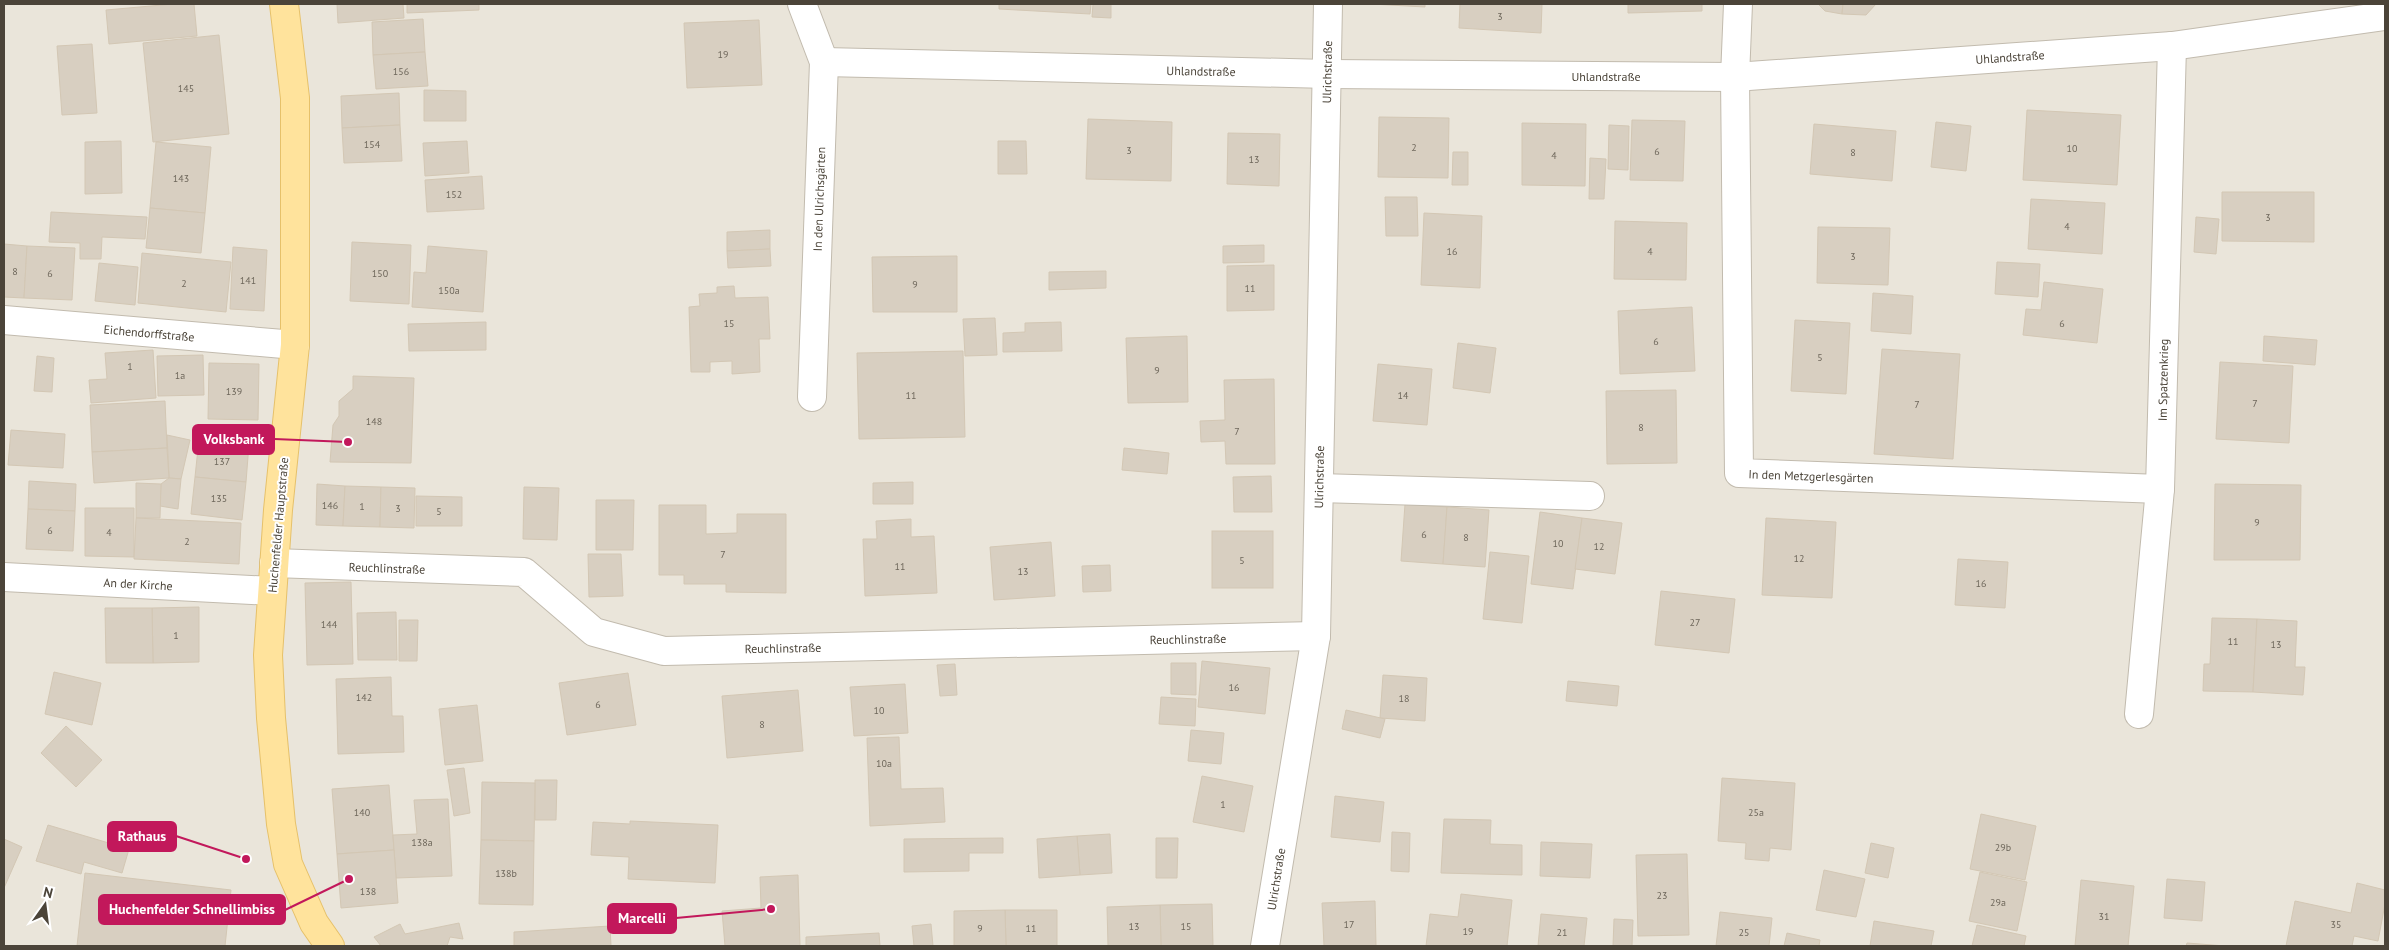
<svg xmlns="http://www.w3.org/2000/svg" width="2389" height="950" font-family="'PT Sans',sans-serif">
<rect width="100%" height="100%" fill="#f6f3ec"/>
<!-- residential -->
<rect fill="#eae5da" x="4" y="4" width="2381" height="942"/>
<!-- building -->
<g fill="#d8cfc1" stroke="#d3c7b4">
<polygon points="173,4 194,4 197,36 109,44 106,10"/>
<polygon points="337,4 403,4 404,18 338,23"/>
<polygon points="407,4 479,4 479,10 407,13"/>
<polygon points="999,4 1091,4 1090,14 999,9"/>
<polygon points="1093,4 1111,4 1111,18 1092,17"/>
<polygon points="1372,4 1425,4 1425,7"/>
<polygon points="1460,4 1542,4 1541,33 1459,28"/>
<polygon points="1628,4 1702,4 1702,11 1628,13"/>
<polygon points="1818,4 1843,4 1842,14 1825,11"/>
<polygon points="1843,4 1876,4 1866,15 1842,14"/>
<polygon points="423,19 425,52 373,55 372,22"/>
<polygon points="759,20 762,85 687,88 684,23"/>
<polygon points="219,35 229,134 153,142 143,43"/>
<polygon points="92,44 97,113 62,115 57,46"/>
<polygon points="425,52 428,86 376,89 373,55"/>
<polygon points="424,90 466,91 466,121 424,121"/>
<polygon points="399,93 400,125 342,128 341,96"/>
<polygon points="2027,110 2121,115 2117,185 2023,180"/>
<polygon points="1379,117 1449,118 1448,178 1378,177"/>
<polygon points="1088,119 1172,122 1171,181 1086,179"/>
<polygon points="1632,120 1685,121 1683,181 1630,180"/>
<polygon points="1936,122 1971,126 1966,171 1931,167"/>
<polygon points="1522,123 1586,124 1585,186 1522,185"/>
<polygon points="1814,124 1896,131 1892,181 1810,174"/>
<polygon points="400,125 402,161 344,163 342,128"/>
<polygon points="1609,125 1629,126 1628,170 1608,169"/>
<polygon points="1228,133 1280,134 1279,186 1227,184"/>
<polygon points="121,141 122,193 85,194 85,142"/>
<polygon points="467,141 469,173 425,176 423,143"/>
<polygon points="998,141 1026,141 1027,174 998,174"/>
<polygon points="156,142 211,147 205,213 150,208"/>
<polygon points="1453,152 1468,152 1468,185 1452,185"/>
<polygon points="1590,158 1606,159 1604,199 1589,199"/>
<polygon points="482,176 484,209 427,212 425,180"/>
<polygon points="2222,192 2314,192 2314,242 2222,241"/>
<polygon points="1385,197 1417,197 1418,236 1386,236"/>
<polygon points="2031,199 2105,203 2102,254 2028,249"/>
<polygon points="150,208 205,213 201,253 146,248"/>
<polygon points="51,212 147,217 145,239 102,237 101,259 80,259 80,243 49,242"/>
<polygon points="1424,213 1482,216 1480,288 1421,285"/>
<polygon points="2196,217 2219,219 2216,254 2194,252"/>
<polygon points="1615,221 1687,223 1686,280 1614,279"/>
<polygon points="1818,227 1890,228 1888,285 1817,283"/>
<polygon points="770,230 770,249 727,251 727,232"/>
<polygon points="352,242 411,245 409,304 350,301"/>
<polygon points="4,244 27,246 24,298 4,297"/>
<polygon points="1264,245 1264,262 1223,263 1223,246"/>
<polygon points="27,246 75,248 72,300 24,298"/>
<polygon points="428,246 487,251 483,312 412,307 414,272 426,273"/>
<polygon points="233,247 267,250 264,311 230,309"/>
<polygon points="770,249 771,266 728,268 727,251"/>
<polygon points="142,253 231,262 226,312 138,303"/>
<polygon points="957,256 957,312 873,312 872,257"/>
<polygon points="1997,262 2040,264 2038,297 1995,294"/>
<polygon points="99,263 138,267 135,305 95,301"/>
<polygon points="1274,265 1274,310 1227,311 1227,266"/>
<polygon points="1106,271 1106,288 1049,290 1049,272"/>
<polygon points="2044,282 2103,289 2097,343 2023,335 2026,309 2041,310"/>
<polygon points="734,286 735,298 768,297 770,339 759,339 760,372 732,374 732,361 710,362 710,372 691,372 689,307 700,306 699,294 717,293 717,287"/>
<polygon points="1873,293 1913,296 1911,334 1871,331"/>
<polygon points="1692,307 1695,371 1620,374 1618,311"/>
<polygon points="995,318 997,355 965,356 963,319"/>
<polygon points="1795,320 1850,323 1846,394 1791,391"/>
<polygon points="486,322 486,350 409,351 408,324"/>
<polygon points="1061,322 1062,351 1003,352 1003,333 1025,332 1025,323"/>
<polygon points="1187,336 1188,402 1128,403 1126,338"/>
<polygon points="2264,336 2317,340 2315,365 2263,361"/>
<polygon points="1458,343 1496,348 1490,393 1453,388"/>
<polygon points="1882,349 1960,354 1953,459 1874,454"/>
<polygon points="153,350 156,398 91,403 89,380 107,379 105,353"/>
<polygon points="963,351 965,437 859,439 857,353"/>
<polygon points="203,355 204,395 158,396 157,356"/>
<polygon points="37,356 54,358 52,392 34,391"/>
<polygon points="2220,362 2293,366 2289,443 2216,439"/>
<polygon points="209,363 259,364 258,420 208,419"/>
<polygon points="1378,364 1432,369 1427,425 1373,421"/>
<polygon points="353,376 414,378 411,463 330,462 333,425 339,416 339,401 353,389"/>
<polygon points="1274,379 1275,464 1226,464 1225,441 1201,442 1200,421 1225,420 1224,380"/>
<polygon points="1676,390 1677,463 1607,464 1606,391"/>
<polygon points="165,401 167,448 92,452 90,405"/>
<polygon points="11,430 65,434 63,468 8,465"/>
<polygon points="167,435 190,440 181,479 169,478"/>
<polygon points="199,439 249,444 246,482 195,477"/>
<polygon points="167,448 169,478 94,483 92,452"/>
<polygon points="1124,448 1169,453 1167,474 1122,470"/>
<polygon points="1271,476 1272,512 1234,512 1233,477"/>
<polygon points="195,477 246,482 242,520 191,514"/>
<polygon points="169,478 181,479 178,509 160,506 161,484"/>
<polygon points="29,481 76,484 75,511 28,509"/>
<polygon points="913,482 913,504 873,504 873,483"/>
<polygon points="136,483 161,484 160,518 136,518"/>
<polygon points="317,484 345,486 343,526 316,525"/>
<polygon points="2215,484 2301,485 2300,560 2214,560"/>
<polygon points="345,486 381,487 380,527 343,526"/>
<polygon points="381,487 415,488 414,528 380,527"/>
<polygon points="524,487 559,488 557,540 523,539"/>
<polygon points="416,496 462,497 462,526 416,526"/>
<polygon points="596,500 634,500 633,550 596,550"/>
<polygon points="1405,504 1447,507 1443,564 1401,561"/>
<polygon points="659,505 706,505 706,534 737,533 737,514 786,514 786,593 726,592 726,584 684,584 684,575 659,575"/>
<polygon points="1447,507 1489,510 1485,567 1443,564"/>
<polygon points="85,508 134,508 134,557 85,556"/>
<polygon points="28,509 75,511 73,551 26,549"/>
<polygon points="1540,512 1582,518 1573,589 1531,584"/>
<polygon points="136,518 241,523 239,564 134,559"/>
<polygon points="1582,518 1622,523 1615,574 1575,569"/>
<polygon points="1766,518 1836,522 1832,598 1762,595"/>
<polygon points="911,519 911,537 934,536 937,593 865,596 863,539 877,539 876,521"/>
<rect x="1212" y="531" width="61" height="57"/>
<polygon points="1051,542 1055,596 994,600 990,547"/>
<polygon points="1490,552 1529,556 1522,623 1483,619"/>
<polygon points="588,554 621,554 623,596 589,597"/>
<polygon points="1958,559 2008,562 2005,608 1955,605"/>
<polygon points="1110,565 1111,591 1083,592 1082,566"/>
<polygon points="351,582 353,664 307,665 305,583"/>
<polygon points="1661,591 1735,599 1729,653 1655,645"/>
<polygon points="199,607 199,662 153,663 152,608"/>
<polygon points="105,608 152,608 153,663 106,663"/>
<polygon points="396,612 397,660 358,660 357,613"/>
<polygon points="2212,618 2257,619 2253,692 2203,691 2204,664 2210,664"/>
<polygon points="2257,619 2297,621 2295,667 2305,667 2303,695 2253,692"/>
<polygon points="399,620 418,620 417,661 399,661"/>
<polygon points="1202,661 1270,668 1265,714 1198,707"/>
<polygon points="1171,663 1196,663 1196,695 1171,694"/>
<polygon points="955,664 957,695 940,696 937,665"/>
<polygon points="54,672 101,683 92,725 45,714"/>
<polygon points="628,673 636,725 567,735 559,683"/>
<polygon points="1383,675 1427,678 1425,721 1380,718"/>
<polygon points="391,677 392,716 403,716 404,752 338,754 336,679"/>
<polygon points="1568,681 1619,686 1617,706 1566,701"/>
<polygon points="905,684 908,733 854,736 850,687"/>
<polygon points="798,690 803,751 727,758 722,696"/>
<polygon points="1161,697 1196,699 1195,726 1159,724"/>
<polygon points="477,705 483,761 445,765 439,709"/>
<polygon points="1346,710 1385,719 1380,738 1342,729"/>
<polygon points="66,726 102,760 76,787 41,753"/>
<polygon points="1191,730 1224,733 1221,764 1188,761"/>
<polygon points="899,737 901,789 943,788 945,822 870,826 867,738"/>
<polygon points="464,768 470,813 454,816 447,770"/>
<polygon points="1202,776 1253,786 1244,832 1193,822"/>
<polygon points="1722,778 1795,783 1791,850 1770,848 1769,861 1745,859 1746,843 1718,841"/>
<polygon points="535,780 557,780 556,820 535,820"/>
<polygon points="482,782 535,783 534,841 481,840"/>
<polygon points="389,785 394,850 337,854 332,789"/>
<polygon points="1335,796 1384,802 1380,842 1331,837"/>
<polygon points="448,799 452,876 396,878 393,835 417,834 414,800"/>
<polygon points="1981,814 2036,826 2025,880 1970,869"/>
<polygon points="1444,819 1491,820 1490,844 1522,845 1522,875 1441,873"/>
<polygon points="630,821 718,825 715,883 628,879 629,857 591,855 593,822 630,824"/>
<polygon points="48,825 129,849 122,873 84,862 81,874 36,861"/>
<polygon points="1392,832 1410,833 1409,872 1391,871"/>
<polygon points="1110,834 1112,873 1080,875 1077,836"/>
<polygon points="1077,836 1080,875 1039,878 1037,839"/>
<polygon points="1003,838 1003,853 969,853 969,871 904,872 904,839"/>
<polygon points="1156,838 1178,838 1177,878 1156,878"/>
<polygon points="4,839 22,847 4,888"/>
<polygon points="481,840 534,841 533,905 479,904"/>
<polygon points="1541,842 1592,844 1590,878 1540,876"/>
<polygon points="1871,843 1894,848 1888,878 1865,873"/>
<polygon points="394,850 398,903 341,908 337,854"/>
<polygon points="1687,854 1689,935 1638,936 1636,855"/>
<polygon points="1824,870 1865,879 1856,917 1816,910"/>
<polygon points="1980,872 2027,882 2017,931 1969,921"/>
<polygon points="85,873 231,890 225,946 77,946"/>
<polygon points="798,875 800,946 725,946 722,911 761,908 760,877"/>
<polygon points="2167,879 2205,882 2202,921 2164,918"/>
<polygon points="2081,880 2134,886 2128,946 2075,946"/>
<polygon points="2357,883 2385,890 2385,904 2378,941 2354,936 2352,946 2286,946 2295,901 2351,913"/>
<polygon points="1461,894 1512,900 1507,946 1426,946 1430,914 1458,917"/>
<polygon points="1375,901 1376,946 1324,946 1322,903"/>
<polygon points="1212,904 1213,946 1161,946 1160,905"/>
<polygon points="1160,905 1161,946 1108,946 1107,907"/>
<polygon points="1005,910 1057,910 1057,946 1006,946"/>
<polygon points="1005,910 1006,946 954,946 954,911"/>
<polygon points="1720,912 1772,918 1769,946 1716,946"/>
<polygon points="1541,914 1587,918 1584,946 1538,946"/>
<polygon points="1614,919 1633,920 1632,946 1613,946"/>
<polygon points="1874,921 1934,931 1931,946 1870,946"/>
<polygon points="459,923 463,939 450,937 447,946 381,946 374,937 400,924 405,934"/>
<polygon points="931,924 933,946 914,946 912,926"/>
<polygon points="1977,925 2026,936 2024,946 1972,946"/>
<polygon points="610,926 611,946 514,946 514,932"/>
<polygon points="879,933 880,946 806,946 806,937"/>
<polygon points="1787,933 1820,940 1819,946 1784,946"/>
<polygon points="2187,943 2225,946 2186,946"/>
</g>
<g fill="none" stroke-linecap="round" stroke-linejoin="round">
<defs>
<g id="minor">
<polyline points="802,4 824,62 812,397"/>
<polyline points="1738,4 1735,77 1739,473 2160,489"/>
<polyline points="824,62 1328,74 1735,77 2172,46 2385,16"/>
<polyline points="4,320 295,345"/>
<polyline points="1319,488 1590,496"/>
<polyline points="274,563 524,572 594,632 664,651 1316,636"/>
<polyline points="4,577 272,591"/>
<polyline points="2139,714 2160,489 2172,46"/>
<polyline points="1265,946 1316,636 1328,4"/>
</g>
<polyline id="major" points="284,4 295,98 295,345 278,510 268,655 271,718 281,824 288,864 314,923 330,946"/>
</defs>
<!-- minor casing -->
<use href="#minor" stroke="#c2bbae" stroke-width="30"/>
<!-- major casing -->
<use href="#major" stroke="#e6c16a" stroke-width="30"/>
<!-- minor -->
<use href="#minor" stroke="#fff" stroke-width="28"/>
<!-- major -->
<use href="#major" stroke="#ffe39c" stroke-width="28"/>
</g>
<g text-anchor="middle" dominant-baseline="central" stroke-width="4" stroke-linejoin="round" paint-order="stroke">
<!-- number labels -->
<g font-size="10" fill="#6e675b">
<text x="1500" y="16">3</text>
<text x="723" y="54">19</text>
<text x="401" y="71">156</text>
<text x="186" y="88">145</text>
<text x="372" y="144">154</text>
<text x="1414" y="147">2</text>
<text x="2072" y="148">10</text>
<text x="1129" y="150">3</text>
<text x="1657" y="151">6</text>
<text x="1853" y="152">8</text>
<text x="1554" y="155">4</text>
<text x="1254" y="159">13</text>
<text x="181" y="178">143</text>
<text x="454" y="194">152</text>
<text x="2268" y="217">3</text>
<text x="2067" y="226">4</text>
<text x="1452" y="251">16</text>
<text x="1650" y="251">4</text>
<text x="1853" y="256">3</text>
<text x="15" y="271">8</text>
<text x="50" y="273">6</text>
<text x="380" y="273">150</text>
<text x="248" y="280">141</text>
<text x="184" y="283">2</text>
<text x="915" y="284">9</text>
<text x="1250" y="288">11</text>
<text x="449" y="290">150a</text>
<text x="729" y="323">15</text>
<text x="2062" y="323">6</text>
<text x="1656" y="341">6</text>
<text x="1820" y="357">5</text>
<text x="130" y="366">1</text>
<text x="1157" y="370">9</text>
<text x="180" y="375">1a</text>
<text x="234" y="391">139</text>
<text x="911" y="395">11</text>
<text x="1403" y="395">14</text>
<text x="2255" y="403">7</text>
<text x="1917" y="404">7</text>
<text x="374" y="421">148</text>
<text x="1641" y="427">8</text>
<text x="1237" y="431">7</text>
<text x="222" y="461">137</text>
<text x="219" y="498">135</text>
<text x="330" y="505">146</text>
<text x="362" y="506">1</text>
<text x="398" y="508">3</text>
<text x="439" y="511">5</text>
<text x="2257" y="522">9</text>
<text x="50" y="530">6</text>
<text x="109" y="532">4</text>
<text x="1424" y="534">6</text>
<text x="1466" y="537">8</text>
<text x="187" y="541">2</text>
<text x="1558" y="543">10</text>
<text x="1599" y="546">12</text>
<text x="723" y="554">7</text>
<text x="1799" y="558">12</text>
<text x="1242" y="560">5</text>
<text x="900" y="566">11</text>
<text x="1023" y="571">13</text>
<text x="1981" y="583">16</text>
<text x="1695" y="622">27</text>
<text x="329" y="624">144</text>
<text x="176" y="635">1</text>
<text x="2233" y="641">11</text>
<text x="2276" y="644">13</text>
<text x="1234" y="687">16</text>
<text x="364" y="697">142</text>
<text x="1404" y="698">18</text>
<text x="598" y="704">6</text>
<text x="879" y="710">10</text>
<text x="762" y="724">8</text>
<text x="884" y="763">10a</text>
<text x="1223" y="804">1</text>
<text x="362" y="812">140</text>
<text x="1756" y="812">25a</text>
<text x="422" y="842">138a</text>
<text x="2003" y="847">29b</text>
<text x="506" y="873">138b</text>
<text x="368" y="891">138</text>
<text x="1662" y="895">23</text>
<text x="1998" y="902">29a</text>
<text x="2104" y="916">31</text>
<text x="1349" y="924">17</text>
<text x="2336" y="924">35</text>
<text x="1134" y="926">13</text>
<text x="1186" y="926">15</text>
<text x="980" y="928">9</text>
<text x="1031" y="928">11</text>
<text x="1468" y="931">19</text>
<text x="1562" y="932">21</text>
<text x="1744" y="932">25</text>
</g>
<!-- street labels -->
<g font-size="12" fill="#4b4439" stroke="#fff">
<text transform="translate(2010 57) rotate(-4)">Uhlandstraße</text>
<text transform="translate(1201 71) rotate(1)">Uhlandstraße</text>
<text transform="translate(1327 72) rotate(-89)">Ulrichstraße</text>
<text x="1606" y="76">Uhlandstraße</text>
<text transform="translate(819 199) rotate(-88)">In den Ulrichsgärten</text>
<text transform="translate(149 333) rotate(5)">Eichendorffstraße</text>
<text transform="translate(2163 380) rotate(-89)">Im Spatzenkrieg</text>
<text transform="translate(1811 476) rotate(2)">In den Metzgerlesgärten</text>
<text transform="translate(1319 477) rotate(-89)">Ulrichstraße</text>
<text transform="translate(278 525) rotate(-85)">Huchenfelder Hauptstraße</text>
<text transform="translate(387 568) rotate(2)">Reuchlinstraße</text>
<text transform="translate(138 584) rotate(3)">An der Kirche</text>
<text transform="translate(1188 639) rotate(-1)">Reuchlinstraße</text>
<text transform="translate(783 648) rotate(-1)">Reuchlinstraße</text>
<text transform="translate(1276 879) rotate(-81)">Ulrichstraße</text>
</g>
</g>
<!-- callouts -->
<path fill="none" stroke="#c2185b" stroke-width="2" d="M348 442L274 439M246 859L176 836M349 879L285 910M771 909L676 918"/>
<g fill="#c2185b" stroke="#fff" stroke-width="2">
<circle cx="348" cy="442" r="5"/>
<circle cx="246" cy="859" r="5"/>
<circle cx="349" cy="879" r="5"/>
<circle cx="771" cy="909" r="5"/>
</g>
<g fill="#c2185b" stroke="#c2185b" stroke-width="2">
<rect x="193" y="425" width="81" height="29" rx="5"/>
<rect x="108" y="822" width="68" height="29" rx="5"/>
<rect x="99" y="895" width="186" height="29" rx="5"/>
<rect x="608" y="904" width="68" height="29" rx="5"/>
</g>
<g font-size="14" text-anchor="middle" font-weight="bold" fill="#fff">
<text x="234" y="444">Volksbank</text>
<text x="142" y="841">Rathaus</text>
<text x="192" y="914">Huchenfelder Schnellimbiss</text>
<text x="642" y="923">Marcelli</text>
</g>
<!-- border -->
<rect width="2389" height="950" fill="none" stroke="#4b4439" stroke-width="10"/>
<!-- north arrow -->
<g transform="translate(45 905) rotate(14)" stroke="#ffffff" stroke-width="4" paint-order="stroke">
<path d="M0-4L9 19L0 12L-9 19Z" fill="#4b4439"/>
<text y="-8" font-size="14" font-weight="bold" text-anchor="middle" fill="#4b4439">N</text>
</g>
</svg>
